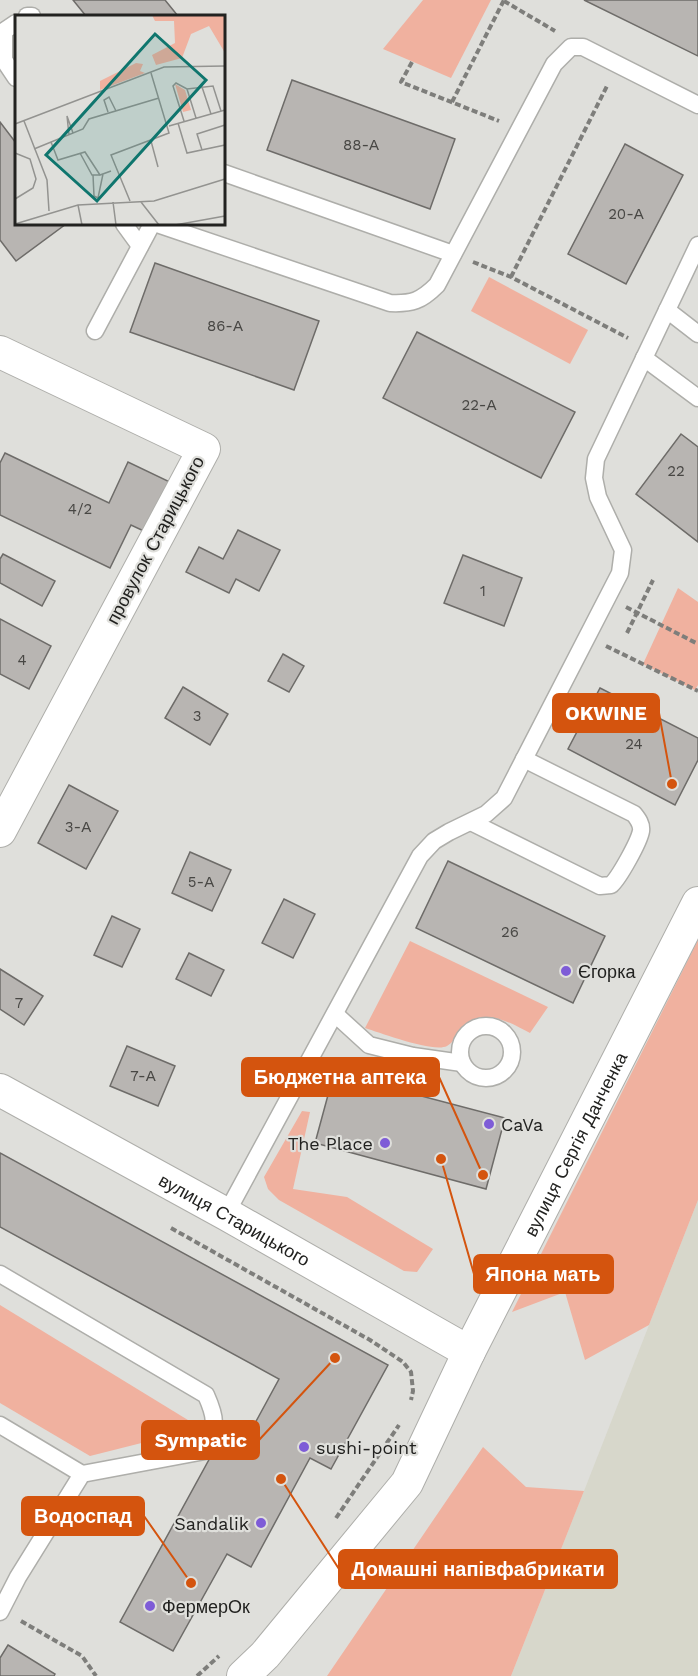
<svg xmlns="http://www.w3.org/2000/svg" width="698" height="1676" font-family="'Work Sans',sans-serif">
<rect width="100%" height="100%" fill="#dfdfdb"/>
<!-- built -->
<polygon fill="#d7d7cb" points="698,1200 698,1676 511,1676 584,1491"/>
<!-- green -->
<g fill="#f0b19f">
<polygon points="423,0 491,0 451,78 383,49"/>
<polygon points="489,277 588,330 570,364 471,311"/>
<polygon points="678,588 698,602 698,685 695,690 643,664"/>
<polygon points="698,940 698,1200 649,1325 585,1360 565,1292 512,1312"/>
<path d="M410 941 548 1007 530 1033C512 1024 489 1009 469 1022 461 1028 456 1041 447 1046 434 1053 381 1033 365 1028Z"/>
<polygon points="302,1111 310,1112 293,1189 347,1197 433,1249 417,1272 404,1271 279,1200 268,1189 264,1177"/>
<polygon points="0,1305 201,1428 90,1456 0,1403"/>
<polygon points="483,1447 526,1487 584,1491 511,1676 327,1676"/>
</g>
<!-- building -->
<g fill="#b8b5b2" stroke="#6e6c69" stroke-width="1.5">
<polygon points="73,0 165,0 178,16 86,16"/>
<polygon points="584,0 698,0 698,56"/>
<polygon points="292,80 455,139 430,209 267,150"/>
<polygon points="0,122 16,143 16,224 66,224 16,261 0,240"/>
<polygon points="625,144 683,175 626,284 568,254"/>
<polygon points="155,263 319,321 294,390 130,332"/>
<polygon points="417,332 575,412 541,478 383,398"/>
<polygon points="681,434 698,447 698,542 636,494"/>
<polygon points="5,453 109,503 128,462 172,483 148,533 131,525 110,568 0,515 0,463"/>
<polygon points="238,530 280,550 259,591 236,579 229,593 186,572 199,547 223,559"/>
<polygon points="3,554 55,581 42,606 0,583 0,559"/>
<polygon points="463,555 522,578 504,626 444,603"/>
<polygon points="0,619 51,646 29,689 0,674"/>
<polygon points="283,654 304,666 289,692 268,681"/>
<polygon points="183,687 228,714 210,745 165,718"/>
<polygon points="600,688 698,738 698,760 675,805 568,749"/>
<polygon points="69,785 118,811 86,869 38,843"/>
<polygon points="190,852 231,870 212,911 172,893"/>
<polygon points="448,861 605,936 573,1003 416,928"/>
<polygon points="284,899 315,914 293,958 262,943"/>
<polygon points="112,916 140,929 122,967 94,955"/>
<polygon points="189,953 224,970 211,996 176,979"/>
<polygon points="0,969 43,996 24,1025 0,1009"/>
<polygon points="127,1046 175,1066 158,1106 110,1086"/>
<polygon points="334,1073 505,1118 486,1189 315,1143"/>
<polygon points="0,1153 388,1365 331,1469 310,1458 251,1567 227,1554 173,1651 120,1622 228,1425 248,1436 279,1379 0,1227"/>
<polygon points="8,1645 55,1674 54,1676 0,1676 0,1658"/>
</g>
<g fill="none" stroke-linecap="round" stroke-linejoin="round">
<defs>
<g id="service">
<polyline points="27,16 32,16"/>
<polyline points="16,23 4,31 4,60 16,78"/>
<polyline points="224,173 453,254"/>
<polyline points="124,224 140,246"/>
<path d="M157 224 390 303C412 304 421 301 437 285L554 64 571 47H583L698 105"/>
<polyline points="667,310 698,334"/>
<polyline points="95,331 152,224"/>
<polyline points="644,358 698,398"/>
<path d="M471 822 600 886 611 885C619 878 639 842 641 831 642 824 638 819 634 814L524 759"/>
<polyline points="335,1014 369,1045 413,1056 462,1063"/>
<circle cx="486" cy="1052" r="26"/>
<polyline points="226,1214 420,856 434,841 449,832 486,814 504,798 620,573 623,550 598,497 594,478 596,459 698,245"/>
<path d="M0 1274 206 1395C218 1422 215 1425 205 1451L82 1474 18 1577 0 1612"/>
<polyline points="0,1425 82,1474"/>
</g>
<g id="minor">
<polyline points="0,352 204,449 0,831"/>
<path id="s1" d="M0 1090 226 1214 469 1352"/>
<path id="s2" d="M243 1676 265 1655 407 1483 469 1352 698 903"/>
</g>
</defs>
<!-- service casing -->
<use href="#service" stroke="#aeaeaa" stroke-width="19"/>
<!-- minor casing -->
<use href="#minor" stroke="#aeaeaa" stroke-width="34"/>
<!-- path -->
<g stroke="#7e7e7b" stroke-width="4" stroke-dasharray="6 3" stroke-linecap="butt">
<polyline points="504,1 555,31"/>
<polyline points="412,62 401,82 499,121"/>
<polyline points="452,102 504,0"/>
<polyline points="473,262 511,277 628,338"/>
<polyline points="511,277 608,84"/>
<polyline points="626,607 698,644"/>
<polyline points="627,633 653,580"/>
<polyline points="606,646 698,691"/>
<polyline points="171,1228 370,1340 403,1362 411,1372 413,1391 411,1400"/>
<polyline points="336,1518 399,1425"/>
<polyline points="21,1621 82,1656 96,1676"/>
<polyline points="197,1676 219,1656"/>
</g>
<!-- service -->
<use href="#service" stroke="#fff" stroke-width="16"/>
<!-- minor -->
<use href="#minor" stroke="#fff" stroke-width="32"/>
</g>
<!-- markers -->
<g fill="#7e5cd7" stroke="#dfdfdb" stroke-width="2">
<circle cx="566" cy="971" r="6"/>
<circle cx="489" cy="1124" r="6"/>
<circle cx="385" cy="1143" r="6"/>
<circle cx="304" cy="1447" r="6"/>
<circle cx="261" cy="1523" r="6"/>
<circle cx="150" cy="1606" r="6"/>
</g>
<g text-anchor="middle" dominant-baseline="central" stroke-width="4.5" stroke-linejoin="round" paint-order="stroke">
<!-- number labels -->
<g font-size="15" fill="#484744">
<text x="361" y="145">88-А</text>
<text x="626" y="214">20-А</text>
<text x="225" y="326">86-А</text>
<text x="479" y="405">22-А</text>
<text x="676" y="471">22</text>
<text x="80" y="509">4/2</text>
<text x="483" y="591">1</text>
<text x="22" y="660">4</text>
<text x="197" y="716">3</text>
<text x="634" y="744">24</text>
<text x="78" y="827">3-А</text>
<text x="201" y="882">5-А</text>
<text x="510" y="932">26</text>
<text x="19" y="1003">7</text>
<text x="143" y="1076">7-А</text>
</g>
<!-- street labels -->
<g font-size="18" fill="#222220" stroke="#dfdfdb">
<text transform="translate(155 540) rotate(-62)">провулок Старицького</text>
<text stroke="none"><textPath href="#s2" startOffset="632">вулиця Сергія Данченка</textPath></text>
<text stroke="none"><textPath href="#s1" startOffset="268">вулиця Старицького</textPath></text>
</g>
<!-- poi labels -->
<g font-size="18" fill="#222220" stroke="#dfdfdb" text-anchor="start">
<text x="578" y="971">Єгорка</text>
<text x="501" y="1124">CaVa</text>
<text x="373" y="1143" text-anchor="end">The Place</text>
<text x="316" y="1447">sushi-point</text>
<text x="249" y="1523" text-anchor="end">Sandalik</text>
<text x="162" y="1606">ФермерОк</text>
</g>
</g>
<!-- overview -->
<g transform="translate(15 15)">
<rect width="210" height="210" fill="#dfdfdb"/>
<path d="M137 0H210V38L194 11 176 19 167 43 141 50 137 40 160 28 159 6H140ZM121 48 128 49 125 56 130 58 85 75V66ZM160 69 170 75 176 95 168 97Z" fill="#f0b19f"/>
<path fill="none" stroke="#939390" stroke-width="1.5" d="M186 69 196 99M172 74 181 103M93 97 89 85 94 82 101 96M9 106 32 165 34 196M169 106 158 71 161 68 172 74 198 71 206 96M163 108 172 138 210 130M0 109 149 52 210 51M154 111 210 95M54 120 52 101 58 118M136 126 143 152M36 127 43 145 70 137 85 160 96 156M19 134 68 114 74 104 144 83M187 135 182 119 210 110M0 138 15 144 21 164 18 173 0 184M65 138 77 160H85M78 160 79 181 83 183 88 159M115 186 96 140 154 118 136 58M98 187 101 210M126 187 144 210M63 190 67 210M0 209 63 190 139 186 210 164M160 210 210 201"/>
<path fill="#0f766e" fill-opacity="0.15" stroke="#0f766e" stroke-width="3" d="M140 19 191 65 82 186 31 140Z"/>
<rect width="210" height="210" fill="none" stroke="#222220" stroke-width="3"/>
</g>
<!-- callouts -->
<path fill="none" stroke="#d4540e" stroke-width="2" d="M672 784L659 713M483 1175L439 1077M441 1159L474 1274M335 1358L259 1440M191 1583L144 1516M281 1479L339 1569"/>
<g fill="#d4540e" stroke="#dfdfdb" stroke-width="2">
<circle cx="672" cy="784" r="6"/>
<circle cx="483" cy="1175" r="6"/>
<circle cx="441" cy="1159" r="6"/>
<circle cx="335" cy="1358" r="6"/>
<circle cx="191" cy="1583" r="6"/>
<circle cx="281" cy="1479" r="6"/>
</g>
<g fill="#d4540e" stroke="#d4540e" stroke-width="2">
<rect x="553" y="694" width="106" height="38" rx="6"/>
<rect x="242" y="1058" width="197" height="38" rx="6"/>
<rect x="474" y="1255" width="139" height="38" rx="6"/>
<rect x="142" y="1421" width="117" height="38" rx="6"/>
<rect x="22" y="1497" width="122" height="38" rx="6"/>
<rect x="339" y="1550" width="278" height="38" rx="6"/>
</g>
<g font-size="20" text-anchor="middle" font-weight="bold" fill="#fff">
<text x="606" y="720">OKWINE</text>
<text x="340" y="1084">Бюджетна аптека</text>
<text x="543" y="1281">Япона мать</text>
<text x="201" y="1447">Sympatic</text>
<text x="83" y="1523">Водоспад</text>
<text x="478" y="1576">Домашні напівфабрикати</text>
</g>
</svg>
